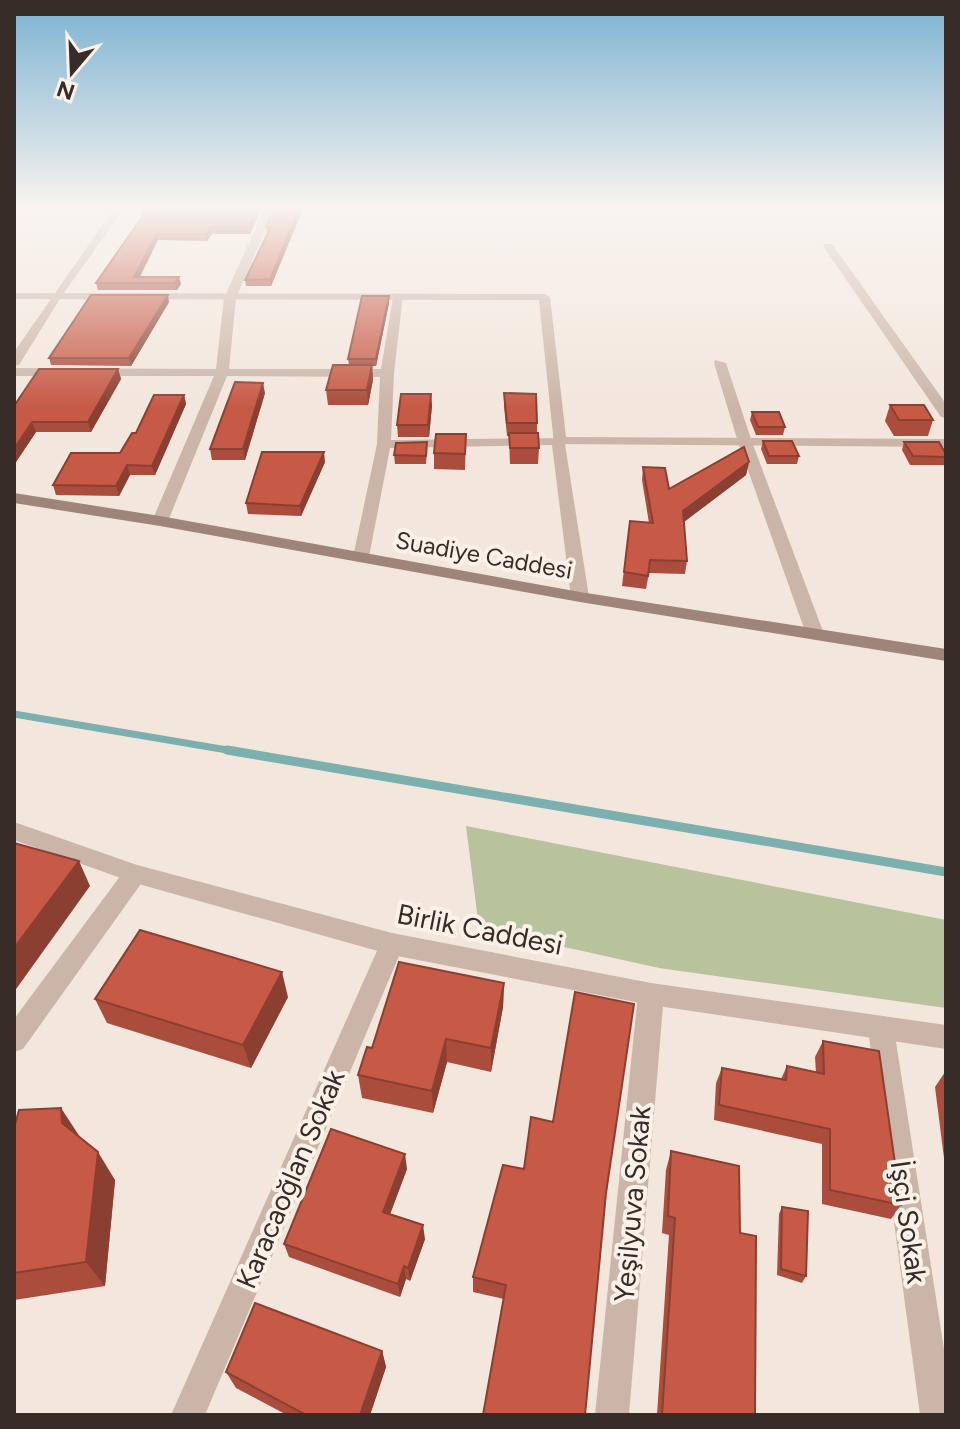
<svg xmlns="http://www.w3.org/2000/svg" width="960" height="1429" font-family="Figtree,sans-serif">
<rect width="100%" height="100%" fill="#f2e6dd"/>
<!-- green -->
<polygon fill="#b8c29c" points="466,826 946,920 946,1008 659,968 479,928"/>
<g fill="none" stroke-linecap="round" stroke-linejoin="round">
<!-- stream-far1 -->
<polyline stroke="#7bb0ae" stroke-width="7" points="14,714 239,752"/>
<!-- stream -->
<polyline stroke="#7bb0ae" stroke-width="9" points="227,750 946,872"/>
<!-- minor -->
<g fill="#cbb5a8" fill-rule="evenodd">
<polygon points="115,207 125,207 61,297 19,365 14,366 14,352"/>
<polygon points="265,207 275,207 236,298 229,369 381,369 393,297 403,295 394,373 391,440 564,438 589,597 586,601 574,601 571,597 552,445 390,448 369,557 361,562 355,561 353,557 377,444 380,377 227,376 168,521 160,526 152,521 214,376 14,376 14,368 216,369 224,298"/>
<polygon points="824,244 832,244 946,404 946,418 941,417 823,246"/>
<polygon points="715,360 726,363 752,442 824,634 821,638 809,638 806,634 738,442 714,363"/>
<polygon points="135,865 143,867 147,874 143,881 23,1049 14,1052 14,1019 127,867"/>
<polygon points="392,933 401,937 404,944 205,1415 171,1415 380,944 383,937"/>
<polygon points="651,983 660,986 664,994 629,1415 595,1415 638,994 642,986"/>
<polygon points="881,1017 890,1020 894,1029 946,1362 946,1415 920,1415 868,1029 872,1020"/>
</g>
<!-- tertiary -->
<g fill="#cbb5a8" fill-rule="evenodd">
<polygon points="14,293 544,294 550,297 566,437 946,439 946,447 554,444 539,300 14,299"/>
<polygon points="14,822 137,865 392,933 651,983 946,1025 946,1049 651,1005 392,955 135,883 14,840"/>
</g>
<!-- secondary -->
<polygon fill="#9f847a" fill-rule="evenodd" points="14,493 160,516 580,592 946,649 946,661 580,602 160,526 14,503"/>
</g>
<!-- wall -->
<g fill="#ab4d3c">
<polygon points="149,207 262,207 250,234 212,234 207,241 158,240 140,277 181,284 177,290 98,290 96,283"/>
<polygon points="275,207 301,207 302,211 271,286 246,286 245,280 268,234 267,234 266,227"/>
<polygon points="389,296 389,303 376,366 372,366 373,380 368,405 328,405 326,390 349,365 348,359"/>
<polygon points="169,302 131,366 51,365 49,358"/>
<polygon points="118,369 121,379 91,432 36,432 16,462 14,462 14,406"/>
<polygon points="265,393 245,460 212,460 210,449"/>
<polygon points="504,393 537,423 537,433 539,448 538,464 510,464 509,436 507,436 504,406"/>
<polygon points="184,395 186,404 155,475 130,475 119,496 56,495 53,485 120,453 136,433"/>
<polygon points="432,405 429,437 398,437 397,425"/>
<polygon points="890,405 933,420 928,436 894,436 885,421"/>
<polygon points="752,412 785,427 783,435 756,435 750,420"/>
<polygon points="466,434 465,470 434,469 434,453"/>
<polygon points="763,441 799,456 797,464 767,464 761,449"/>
<polygon points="904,442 946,454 945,465 910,465 902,450"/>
<polygon points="427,450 426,464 395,464 394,455"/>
<polygon points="325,462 301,516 248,514 246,503"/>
<polygon points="749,462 746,475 684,522 687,561 685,574 649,573 646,589 622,586 630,521 649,523 642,480 643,467 669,489"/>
<polygon points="504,983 503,1007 491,1072 447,1062 433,1113 362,1098 358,1075 372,1048"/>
<polygon points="288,997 251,1068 107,1023 95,999"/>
<polygon points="823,1041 901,1205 891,1219 822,1204 822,1144 714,1120 716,1083 722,1068 781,1079 787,1066 816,1073 815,1057"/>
<polygon points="945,1072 946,1072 946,1174 935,1087"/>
<polygon points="14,1128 80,1137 115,1180 105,1286 14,1300"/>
<polygon points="671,1151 740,1233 755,1415 657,1415 669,1235 662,1233 666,1170"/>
<polygon points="407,1169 390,1214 425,1239 410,1281 406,1279 400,1297 289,1257 284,1244"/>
<polygon points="606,1193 504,1299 473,1292 473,1277"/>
<polygon points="782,1207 806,1276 802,1283 777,1275 779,1214"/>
<polygon points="382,1351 386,1367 370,1415 287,1415 236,1388 226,1372"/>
</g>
<!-- shaded-wall -->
<g fill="#8b3f31">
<polygon points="258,207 262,207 250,234 249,227"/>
<polygon points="300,207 301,207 302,211 271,286 270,279"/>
<polygon points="211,227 212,234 207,241 206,234"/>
<polygon points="157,234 158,240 136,283 134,277"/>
<polygon points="179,277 181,284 177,290 175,283"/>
<polygon points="168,295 169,302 131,366 129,358"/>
<polygon points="389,296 389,303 376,366 376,359"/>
<polygon points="372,365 373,380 368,405 367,390"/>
<polygon points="118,369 121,379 91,432 88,422"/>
<polygon points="263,383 265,393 245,460 243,449"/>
<polygon points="431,394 432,405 429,437 428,425"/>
<polygon points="184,395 186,404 155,475 152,466"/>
<polygon points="32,422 36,432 16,462 14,457 14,449"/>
<polygon points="324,452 325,462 301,516 300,506"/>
<polygon points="749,462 746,475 681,524 683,511"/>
<polygon points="127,465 130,475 119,496 116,486"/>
<polygon points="79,861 90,886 14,992 14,948"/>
<polygon points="282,972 288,997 251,1068 243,1045"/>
<polygon points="504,983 503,1007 491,1072 491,1048"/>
<polygon points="446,1039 447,1062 433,1113 432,1091"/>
<polygon points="61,1108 80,1137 62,1123"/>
<polygon points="98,1152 115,1180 105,1286 86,1262"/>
<polygon points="405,1154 407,1169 386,1225 383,1212"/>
<polygon points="423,1225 425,1239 410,1281 408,1268"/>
<polygon points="404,1266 406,1279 400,1297 398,1284"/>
<polygon points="382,1351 386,1367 370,1415 360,1415"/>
</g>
<!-- building -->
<g fill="#c75a46" stroke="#8b3f31" stroke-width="2">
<polygon points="149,207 258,207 249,227 211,227 206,234 157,234 134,277 179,277 175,283 96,283"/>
<polygon points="275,207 300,207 270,279 245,280 271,227 266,227"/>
<polygon points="91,295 168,295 129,358 49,358"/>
<polygon points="362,296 389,296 376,359 348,359"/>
<polygon points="333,365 372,365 367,390 326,390"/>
<polygon points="39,369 118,369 88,422 32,422 14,449 14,406"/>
<polygon points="235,382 263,383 243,449 210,449"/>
<polygon points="504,393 536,394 537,423 507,423"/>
<polygon points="401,394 431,394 428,425 397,425"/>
<polygon points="154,395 184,395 152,466 127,465 116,486 53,485 71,453 120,453 132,433 136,433"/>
<polygon points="890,405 924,405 933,420 899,420"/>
<polygon points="752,412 779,412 785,427 758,427"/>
<polygon points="509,433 538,433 539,448 510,448"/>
<polygon points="436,434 466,434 465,454 434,453"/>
<polygon points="763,441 792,441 799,456 769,456"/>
<polygon points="427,442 426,456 394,455 396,443"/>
<polygon points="904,442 939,442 946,454 946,457 913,456"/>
<polygon points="744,447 749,462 683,511 687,561 650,560 648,576 624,572 630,521 653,523 643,467 665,468 669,489"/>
<polygon points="262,452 324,452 300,506 246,503"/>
<polygon points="14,843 79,861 14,948"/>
<polygon points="140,930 282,972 243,1045 95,999"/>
<polygon points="399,962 504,983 491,1048 446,1039 432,1091 358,1075 367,1047 372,1048"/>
<polygon points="575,992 634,1004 606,1193 585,1415 483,1415 506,1285 473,1277 503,1165 524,1169 531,1117 553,1122"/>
<polygon points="823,1041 879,1051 901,1205 830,1190 830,1129 719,1105 722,1068 786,1080 787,1066 824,1074"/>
<polygon points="61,1108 62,1123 98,1152 86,1262 14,1273 14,1128 19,1110"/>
<polygon points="331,1129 405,1154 383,1212 423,1225 408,1268 404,1266 398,1284 284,1244"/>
<polygon points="671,1151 739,1166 740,1233 756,1236 755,1415 662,1415 675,1218 668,1216"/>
<polygon points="782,1207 808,1211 806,1276 781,1269"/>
<polygon points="255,1303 382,1351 360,1415 306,1415 226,1372"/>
</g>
<!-- sky -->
<linearGradient id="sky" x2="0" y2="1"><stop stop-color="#7cb2d1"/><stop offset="0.51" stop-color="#f9f4f0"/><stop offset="1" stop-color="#f9f4f0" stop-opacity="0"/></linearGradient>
<rect width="960" height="407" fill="url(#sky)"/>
<g text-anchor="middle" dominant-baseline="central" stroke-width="8" stroke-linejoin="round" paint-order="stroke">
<!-- street labels -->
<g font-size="24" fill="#382c29" stroke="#faf1e9">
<text transform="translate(484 555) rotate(10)">Suadiye Caddesi</text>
</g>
<!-- near-street labels -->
<g font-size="28" fill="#382c29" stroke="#faf1e9">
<text transform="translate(480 929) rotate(11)">Birlik Caddesi</text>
<text transform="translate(290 1179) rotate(-67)">Karacaoğlan Sokak</text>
<text transform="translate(632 1204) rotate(-85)">Yeşilyuva Sokak</text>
<text transform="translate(909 1222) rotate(82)">İşçi Sokak</text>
</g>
</g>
<!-- border -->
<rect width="960" height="1429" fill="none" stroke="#382c29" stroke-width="32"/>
<!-- north arrow -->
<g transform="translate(72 72) rotate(199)" stroke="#faf1e9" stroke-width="6" paint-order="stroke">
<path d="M0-6L14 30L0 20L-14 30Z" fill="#382c29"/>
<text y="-12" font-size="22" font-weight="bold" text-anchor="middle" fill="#382c29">N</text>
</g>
</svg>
